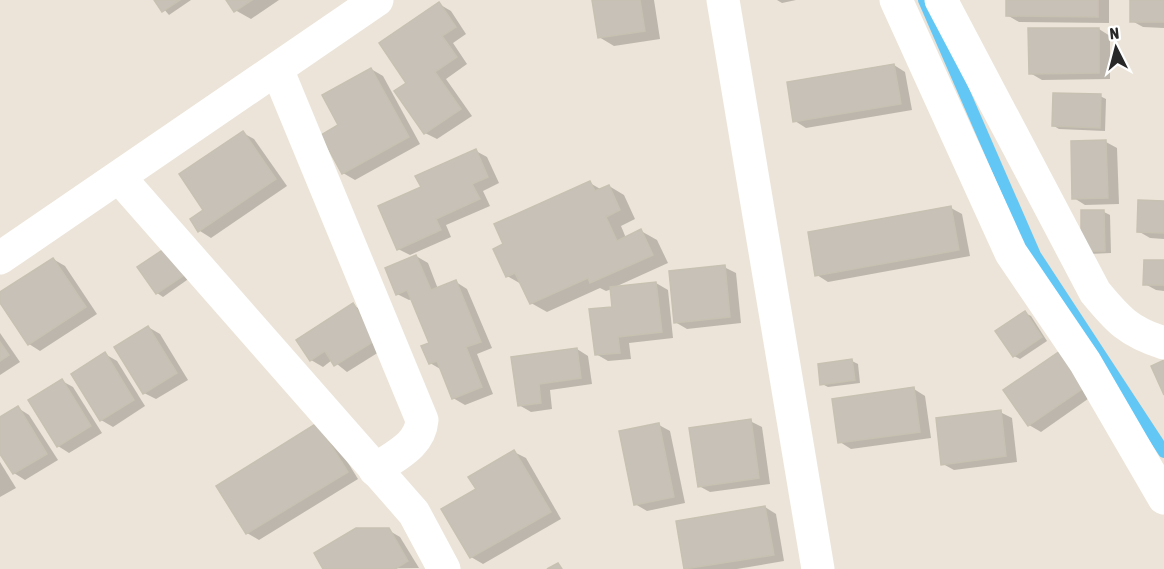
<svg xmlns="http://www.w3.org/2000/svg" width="1164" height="569" font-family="'Asap Condensed',sans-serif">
<rect width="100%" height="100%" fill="#ece4d8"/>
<!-- shadow -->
<g fill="#0003">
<polygon points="156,0 191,0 169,15"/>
<polygon points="228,0 279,0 251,19 235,10"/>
<polygon points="594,0 654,0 660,39 614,46 599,37"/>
<polygon points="777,0 796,0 782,3"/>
<polygon points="1007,0 1109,0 1109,23 1019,22 1007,15"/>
<polygon points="1132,0 1164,0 1164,28 1143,27 1132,21"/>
<polygon points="439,4 451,11 466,34 453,43 467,64 446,79 472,116 437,139 425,133 408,83"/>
<polygon points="1099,29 1110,36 1110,79 1042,80 1030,73"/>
<polygon points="894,65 905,72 912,110 806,128 795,121"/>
<polygon points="371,69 383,76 420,144 355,180 343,173 340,125"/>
<polygon points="1100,96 1106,99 1105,131 1059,129 1054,126"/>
<polygon points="243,133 254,139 287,186 211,238 200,231"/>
<polygon points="1106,142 1117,148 1119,204 1085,205 1074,198"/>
<polygon points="476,151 487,157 499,183 483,191 490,206 446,225 451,237 410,255 398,249 423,188"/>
<polygon points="590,183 602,190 609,186 624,195 635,219 621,226 626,238 641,231 657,240 668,263 615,287 656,283 668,290 673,338 629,343 631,359 608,361 596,354 614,308 612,289 606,291 600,288 547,312 531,303 523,285 507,276 505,245"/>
<polygon points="1164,202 1164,239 1150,238 1138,231"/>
<polygon points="951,208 962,214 970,256 828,282 817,275"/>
<polygon points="1104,212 1110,215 1111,253 1089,254"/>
<polygon points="416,256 428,263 438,289 456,282 467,289 492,348 477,354 493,394 465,405 453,398 442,370 430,363 431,344 412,299 409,300 397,294"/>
<polygon points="53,259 65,266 97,314 40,351 29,344 0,300 0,294"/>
<polygon points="1164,262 1164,291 1156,290 1145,284"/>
<polygon points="724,267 736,273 741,323 687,329 675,322"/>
<polygon points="140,268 194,275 163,297 157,293"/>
<polygon points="353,305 365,312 387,347 347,372 332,360 323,367 311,360"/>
<polygon points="1025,313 1031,316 1047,341 1020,359 1014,356"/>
<polygon points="148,327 160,334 188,380 156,399 144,393"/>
<polygon points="0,333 20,362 0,375"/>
<polygon points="577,349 588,356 592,384 550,390 552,409 531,412 519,405 512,358"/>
<polygon points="105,354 117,361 145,406 113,427 101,420"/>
<polygon points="1072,360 1095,394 1041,432 1029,425"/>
<polygon points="852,361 858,364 860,383 828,387 822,384"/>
<polygon points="62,381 73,387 102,433 69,453 58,446"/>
<polygon points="914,389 925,396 931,438 851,449 840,442"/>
<polygon points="18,408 29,415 58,460 25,480 14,473 0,451 0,419"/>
<polygon points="1000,412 1012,418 1017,462 954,470 943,464"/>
<polygon points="750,421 762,427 770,484 710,492 699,486"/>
<polygon points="659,425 670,431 685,503 647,511 635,504"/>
<polygon points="329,432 358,479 259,540 247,533"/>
<polygon points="514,452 526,458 561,519 483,564 471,557"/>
<polygon points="0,462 16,488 0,497"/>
<polygon points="765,507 776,514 784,561 737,569 686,569 677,523"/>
<polygon points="388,530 400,537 419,568 325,569"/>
</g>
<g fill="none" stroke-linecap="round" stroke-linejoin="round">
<!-- stream -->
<polyline stroke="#63c7f6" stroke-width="12" points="924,0 1035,255 1164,452"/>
</g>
<!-- building -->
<g fill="#c7c1b8" stroke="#c7c1b2" stroke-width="1.5">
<polygon points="154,0 180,0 162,12"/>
<polygon points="226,0 252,0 234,12"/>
<polygon points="592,0 640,0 645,31 598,38"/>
<polygon points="1006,0 1098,0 1098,17 1006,16"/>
<rect x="1130" y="0" width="34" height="22"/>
<polygon points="439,2 456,27 442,36 457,57 435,72 461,109 424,134 394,91 406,83 379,43"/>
<polygon points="1028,28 1099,28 1099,73 1029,74"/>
<polygon points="894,64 901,104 793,122 787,82"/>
<polygon points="371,68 409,137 342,174 321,135 338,125 322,95"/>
<polygon points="1053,93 1101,94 1100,128 1052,126"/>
<polygon points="243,131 276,179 198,232 190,219 203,210 179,174"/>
<polygon points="1106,140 1108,198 1072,199 1071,141"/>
<polygon points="476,149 488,177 472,184 480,199 436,219 441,230 397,250 378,206 421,187 415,176"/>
<polygon points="590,181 595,191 609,185 620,210 606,217 617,241 641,229 653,255 590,283 588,278 530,304 515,273 506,277 493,249 503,244 494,224"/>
<polygon points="1138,200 1164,201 1164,233 1137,232"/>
<polygon points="951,206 959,250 815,276 808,232"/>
<polygon points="1081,210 1104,210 1105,251 1081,251"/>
<polygon points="170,245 189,272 156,294 137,267"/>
<polygon points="416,255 431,290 456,280 481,342 466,347 482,387 452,399 437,361 429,364 421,346 429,343 407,290 396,295 385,268"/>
<polygon points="53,258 86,307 28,345 0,303 0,292"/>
<polygon points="1144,260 1164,260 1164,285 1143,285"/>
<polygon points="725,265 730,317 674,323 669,271"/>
<polygon points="656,282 662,332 618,337 620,353 595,355 589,309 612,307 610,287"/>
<polygon points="353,303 376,340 334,366 325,351 310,361 296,340"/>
<polygon points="1025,311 1042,337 1013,357 995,331"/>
<polygon points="148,326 177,373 143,394 114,347"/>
<polygon points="0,342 9,355 0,361"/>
<polygon points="577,348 581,378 539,384 541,403 518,406 511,357"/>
<polygon points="1060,351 1085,387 1028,426 1003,390"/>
<polygon points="105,352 134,400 100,421 71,374"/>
<polygon points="852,359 855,380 820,385 818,364"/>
<polygon points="1164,360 1164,395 1151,366"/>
<polygon points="62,379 91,426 57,447 28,400"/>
<polygon points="914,387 920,432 838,443 832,399"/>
<polygon points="18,406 47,454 13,474 0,454 0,417"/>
<polygon points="1001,410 1006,456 941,465 936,418"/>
<polygon points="751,419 759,478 698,487 689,428"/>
<polygon points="317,423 348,472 246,534 216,486"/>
<polygon points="659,423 674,497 634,505 619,431"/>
<polygon points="514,450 551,512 470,558 441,509 476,489 468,477"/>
<polygon points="765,506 774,555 684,569 676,521"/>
<polygon points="356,528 389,528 408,561 395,569 323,569 314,553"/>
<polygon points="558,563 562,569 547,569"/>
</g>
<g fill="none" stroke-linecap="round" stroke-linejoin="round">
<!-- street -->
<g stroke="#fff" stroke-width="33">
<polyline points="896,0 1011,253 1085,362 1164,498"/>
<path d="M941 0 1095 292C1118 320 1129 332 1164 343"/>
<path d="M277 69 422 420C420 446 394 456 375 470"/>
<polyline points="119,177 414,513 444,569"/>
</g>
<!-- secondary -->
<g stroke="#fff" stroke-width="33">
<polyline points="723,0 818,569"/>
<polyline points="0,258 377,0"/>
</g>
</g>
<!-- north arrow -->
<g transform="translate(1116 48) rotate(354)" stroke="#ffffff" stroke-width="4.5" paint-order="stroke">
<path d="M0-4.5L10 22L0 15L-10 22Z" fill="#282828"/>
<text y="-9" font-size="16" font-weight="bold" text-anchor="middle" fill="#282828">N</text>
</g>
</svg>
